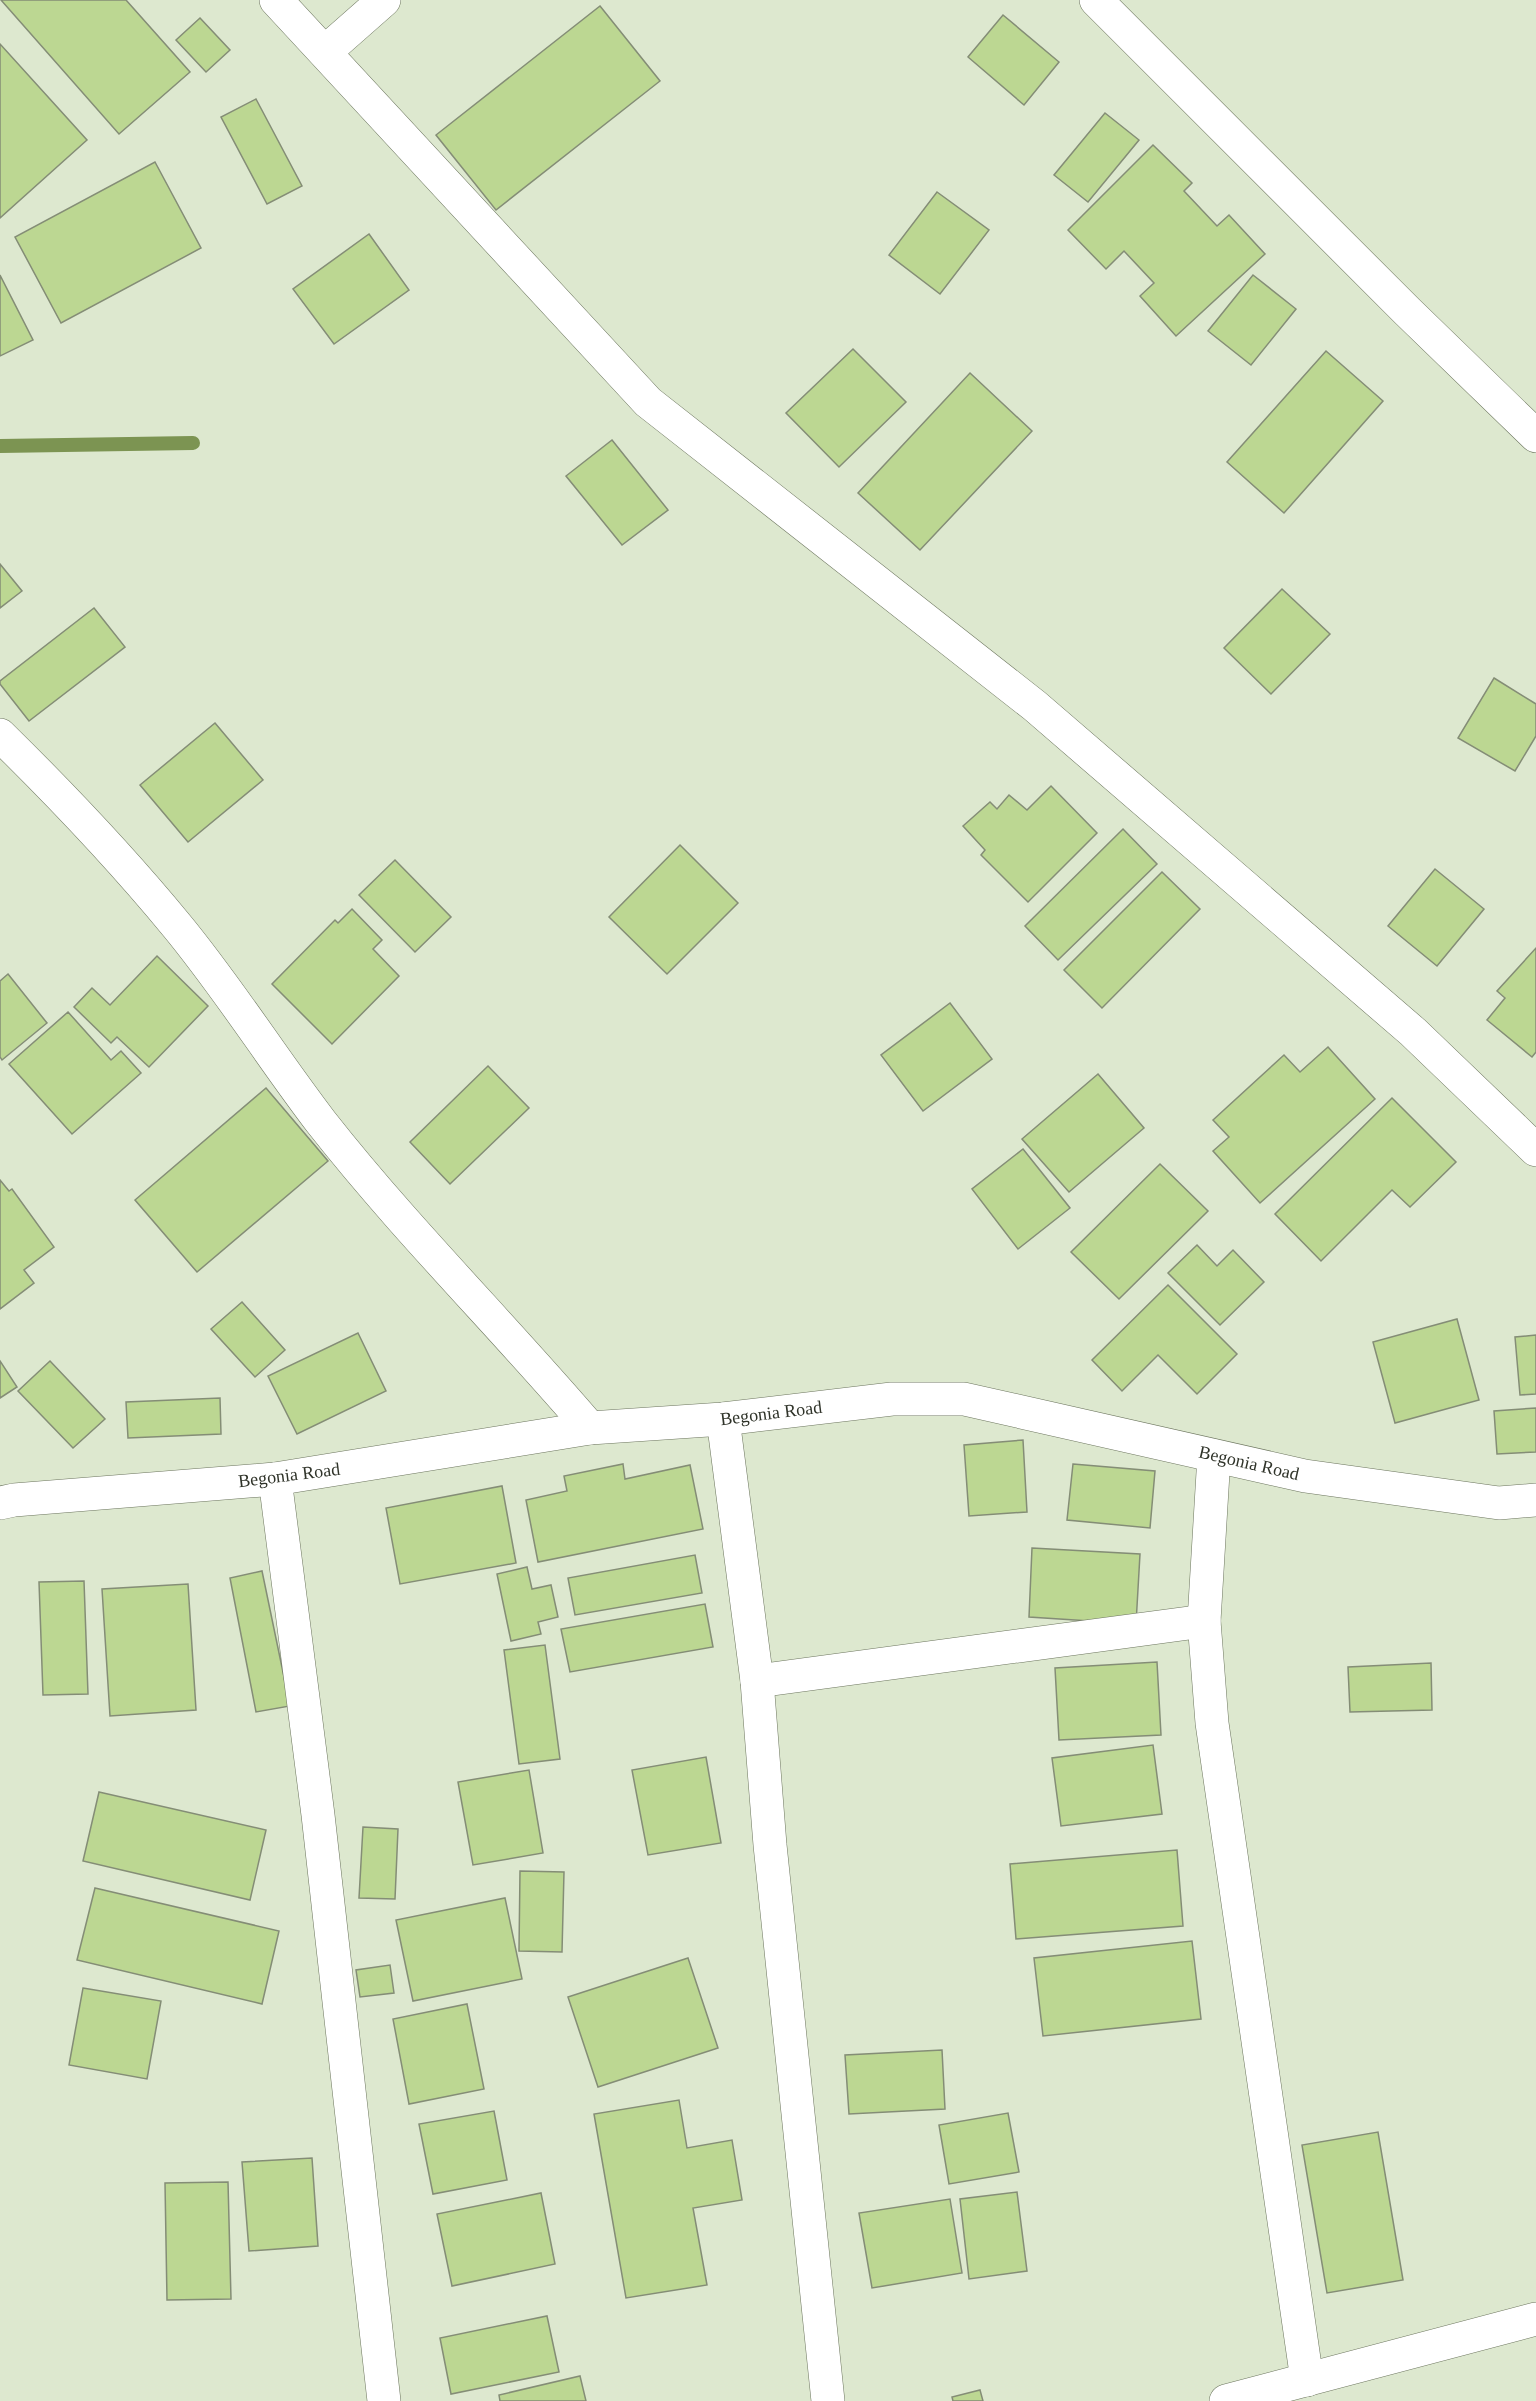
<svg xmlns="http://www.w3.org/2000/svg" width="1536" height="2401" font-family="Georgia,serif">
<rect width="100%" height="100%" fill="#dde8cf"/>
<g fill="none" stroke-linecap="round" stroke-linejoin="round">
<!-- stream -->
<polyline stroke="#7c9452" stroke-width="14" points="0,446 193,443"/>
</g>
<!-- building -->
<g fill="#bcd792" stroke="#848d76" stroke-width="1.5">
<polygon points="1,0 126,0 190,72 119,134"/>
<polygon points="600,6 660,81 496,210 436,135"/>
<polygon points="1003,15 1059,62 1024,105 968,57"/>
<polygon points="200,18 230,50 206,72 176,40"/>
<polygon points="0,44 87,140 0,218"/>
<polygon points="256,99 302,186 267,204 221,117"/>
<polygon points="1105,113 1139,140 1088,202 1054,175"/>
<polygon points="1153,145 1192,183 1184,191 1217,226 1229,215 1265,254 1176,336 1140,296 1154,283 1124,251 1106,269 1068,230"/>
<polygon points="155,162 201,248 61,323 15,237"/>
<polygon points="937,192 989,230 940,294 889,255"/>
<polygon points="369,234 409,290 334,344 293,289"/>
<polygon points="0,275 33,340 0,356"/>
<polygon points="1253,275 1296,309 1251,365 1208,331"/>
<polygon points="853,349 906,402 839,467 786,413"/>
<polygon points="1326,351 1383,401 1284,513 1227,462"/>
<polygon points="970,373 1032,431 920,550 858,493"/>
<polygon points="612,440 668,510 622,545 566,476"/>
<polygon points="0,564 22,591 0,608"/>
<polygon points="1282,589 1330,634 1271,694 1224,648"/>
<polygon points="94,608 125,647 29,721 0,684 0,681"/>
<polygon points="1494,678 1536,704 1536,736 1515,771 1458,738"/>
<polygon points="215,723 263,780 188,842 140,785"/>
<polygon points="1051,786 1097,833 1028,902 981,855 985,850 963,826 990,802 997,809 1009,795 1027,810"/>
<polygon points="1123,829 1157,864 1058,960 1025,926"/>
<polygon points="680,845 738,903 667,974 609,917"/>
<polygon points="395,860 451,917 415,952 359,895"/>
<polygon points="1435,869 1484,909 1437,966 1388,926"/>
<polygon points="1162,872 1200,909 1102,1008 1064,970"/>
<polygon points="352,909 382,940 373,949 399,976 332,1044 272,984 335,920 338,923"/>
<polygon points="1536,948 1536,1052 1532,1057 1487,1020 1505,998 1497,991"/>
<polygon points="157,956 208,1006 149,1067 117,1037 111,1043 74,1007 92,988 110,1005"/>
<polygon points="8,974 47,1023 2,1060 0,1057 0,981"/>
<polygon points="950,1003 992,1059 923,1111 881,1055"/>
<polygon points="68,1012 111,1060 121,1051 141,1073 72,1134 9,1064"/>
<polygon points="1328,1047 1375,1099 1260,1203 1213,1151 1229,1137 1213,1120 1284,1055 1300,1072"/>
<polygon points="488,1066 529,1108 450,1184 410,1142"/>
<polygon points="1098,1074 1144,1128 1069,1192 1022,1139"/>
<polygon points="266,1088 328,1161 197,1272 135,1200"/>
<polygon points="1392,1098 1456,1162 1410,1207 1392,1190 1321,1261 1275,1214"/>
<polygon points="1023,1149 1070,1208 1018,1249 972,1189"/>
<polygon points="1160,1164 1208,1211 1119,1299 1071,1252"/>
<polygon points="0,1180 9,1191 12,1189 54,1247 24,1270 34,1283 0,1309"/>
<polygon points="1197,1245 1217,1266 1233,1250 1264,1282 1220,1325 1168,1273"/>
<polygon points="1168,1285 1237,1354 1197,1394 1158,1355 1122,1391 1092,1360"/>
<polygon points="242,1302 285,1350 255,1377 211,1329"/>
<polygon points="1457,1319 1479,1400 1395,1423 1373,1342"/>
<polygon points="358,1333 386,1391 297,1434 268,1376"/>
<polygon points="1536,1335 1536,1394 1520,1395 1515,1337"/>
<polygon points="0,1361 17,1387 0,1398"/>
<polygon points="50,1361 105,1419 73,1448 18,1391"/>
<polygon points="220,1398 221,1434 128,1438 126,1402"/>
<polygon points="1536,1408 1536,1452 1497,1454 1494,1411"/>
<polygon points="1023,1440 1027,1512 969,1516 964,1445"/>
<polygon points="623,1464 625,1479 690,1465 703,1529 538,1562 526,1500 567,1491 564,1476"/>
<polygon points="1073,1464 1155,1471 1150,1528 1067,1520"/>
<polygon points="502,1486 516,1563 400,1584 386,1508"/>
<polygon points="1032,1548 1140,1554 1136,1624 1029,1617"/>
<polygon points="695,1555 702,1593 575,1615 568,1578"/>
<polygon points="527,1567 532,1589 551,1585 558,1617 538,1622 541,1634 511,1641 497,1574"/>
<polygon points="262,1571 290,1706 256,1712 230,1578"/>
<polygon points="84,1581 88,1694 43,1695 39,1582"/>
<polygon points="188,1584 196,1710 110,1716 102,1589"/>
<polygon points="705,1604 713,1647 570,1672 561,1629"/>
<polygon points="545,1645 560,1759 519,1764 504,1650"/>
<polygon points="1157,1662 1161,1735 1059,1740 1055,1668"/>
<polygon points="1431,1663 1432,1710 1350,1712 1348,1667"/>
<polygon points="1153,1745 1162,1814 1061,1826 1052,1758"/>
<polygon points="706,1757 721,1843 648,1855 632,1770"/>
<polygon points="529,1770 543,1853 473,1865 458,1782"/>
<polygon points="99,1792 266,1830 250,1900 83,1861"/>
<polygon points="363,1827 398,1829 395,1899 359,1898"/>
<polygon points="1177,1850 1183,1926 1016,1939 1010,1864"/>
<polygon points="520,1871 564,1872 562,1952 519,1951"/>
<polygon points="95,1888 279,1931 262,2004 77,1960"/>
<polygon points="505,1898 522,1979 413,2001 396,1920"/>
<polygon points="1192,1941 1201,2019 1043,2036 1034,1958"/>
<polygon points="688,1958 718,2048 598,2087 568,1997"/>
<polygon points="390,1965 394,1993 360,1997 356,1970"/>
<polygon points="83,1988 161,2001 147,2079 69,2065"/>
<polygon points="467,2004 484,2089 409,2104 393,2019"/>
<polygon points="942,2050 945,2109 849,2114 845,2055"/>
<polygon points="679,2100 687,2148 732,2140 742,2200 693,2208 707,2285 626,2298 594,2114"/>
<polygon points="494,2111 507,2180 433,2194 419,2124"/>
<polygon points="1008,2113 1019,2172 949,2184 939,2125"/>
<polygon points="1378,2132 1403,2280 1327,2293 1302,2145"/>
<polygon points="312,2158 318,2246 249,2251 242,2162"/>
<polygon points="228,2182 231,2299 167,2300 165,2183"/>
<polygon points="1017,2192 1027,2271 969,2279 960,2199"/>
<polygon points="541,2193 555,2264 452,2286 437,2214"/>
<polygon points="950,2199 962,2273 872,2288 859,2213"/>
<polygon points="547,2316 559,2372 451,2394 440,2338"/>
<polygon points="580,2376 586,2401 500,2401 499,2395"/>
<polygon points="980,2390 983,2401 953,2401 952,2397"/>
</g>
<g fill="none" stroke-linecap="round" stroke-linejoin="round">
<defs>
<g id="minor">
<polyline points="276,0 648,402 1035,706 1413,1032 1536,1150"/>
<polyline points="1096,0 1407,311 1536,436"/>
<polyline points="325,52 384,0"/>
<path d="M0 735C62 796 122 859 177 926 229 989 272 1058 321 1122 405 1229 502 1325 590 1428"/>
<polyline points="723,1419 757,1681 770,1845 828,2401"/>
<polyline points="1214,1456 1204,1621 1212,1723 1307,2380"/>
<polyline points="275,1479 318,1815 384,2401"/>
<polyline points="0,1503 14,1500 275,1479 590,1428 723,1419 892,1399 964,1399 1305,1476 1499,1503 1536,1500"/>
<polyline points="757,1681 1204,1621"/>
<polyline points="1226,2401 1536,2319"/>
</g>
</defs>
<!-- minor casing -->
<use href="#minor" stroke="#6c755e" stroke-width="34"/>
<!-- minor -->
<use href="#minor" stroke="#fff" stroke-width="33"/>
</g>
<g text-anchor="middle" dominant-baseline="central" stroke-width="4.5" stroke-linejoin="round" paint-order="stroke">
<!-- street labels -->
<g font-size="18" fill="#30342a" stroke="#fff">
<text transform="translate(771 1413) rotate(-7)">Begonia Road</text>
<text transform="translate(1249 1463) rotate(13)">Begonia Road</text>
<text transform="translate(289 1475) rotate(-7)">Begonia Road</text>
</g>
</g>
</svg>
